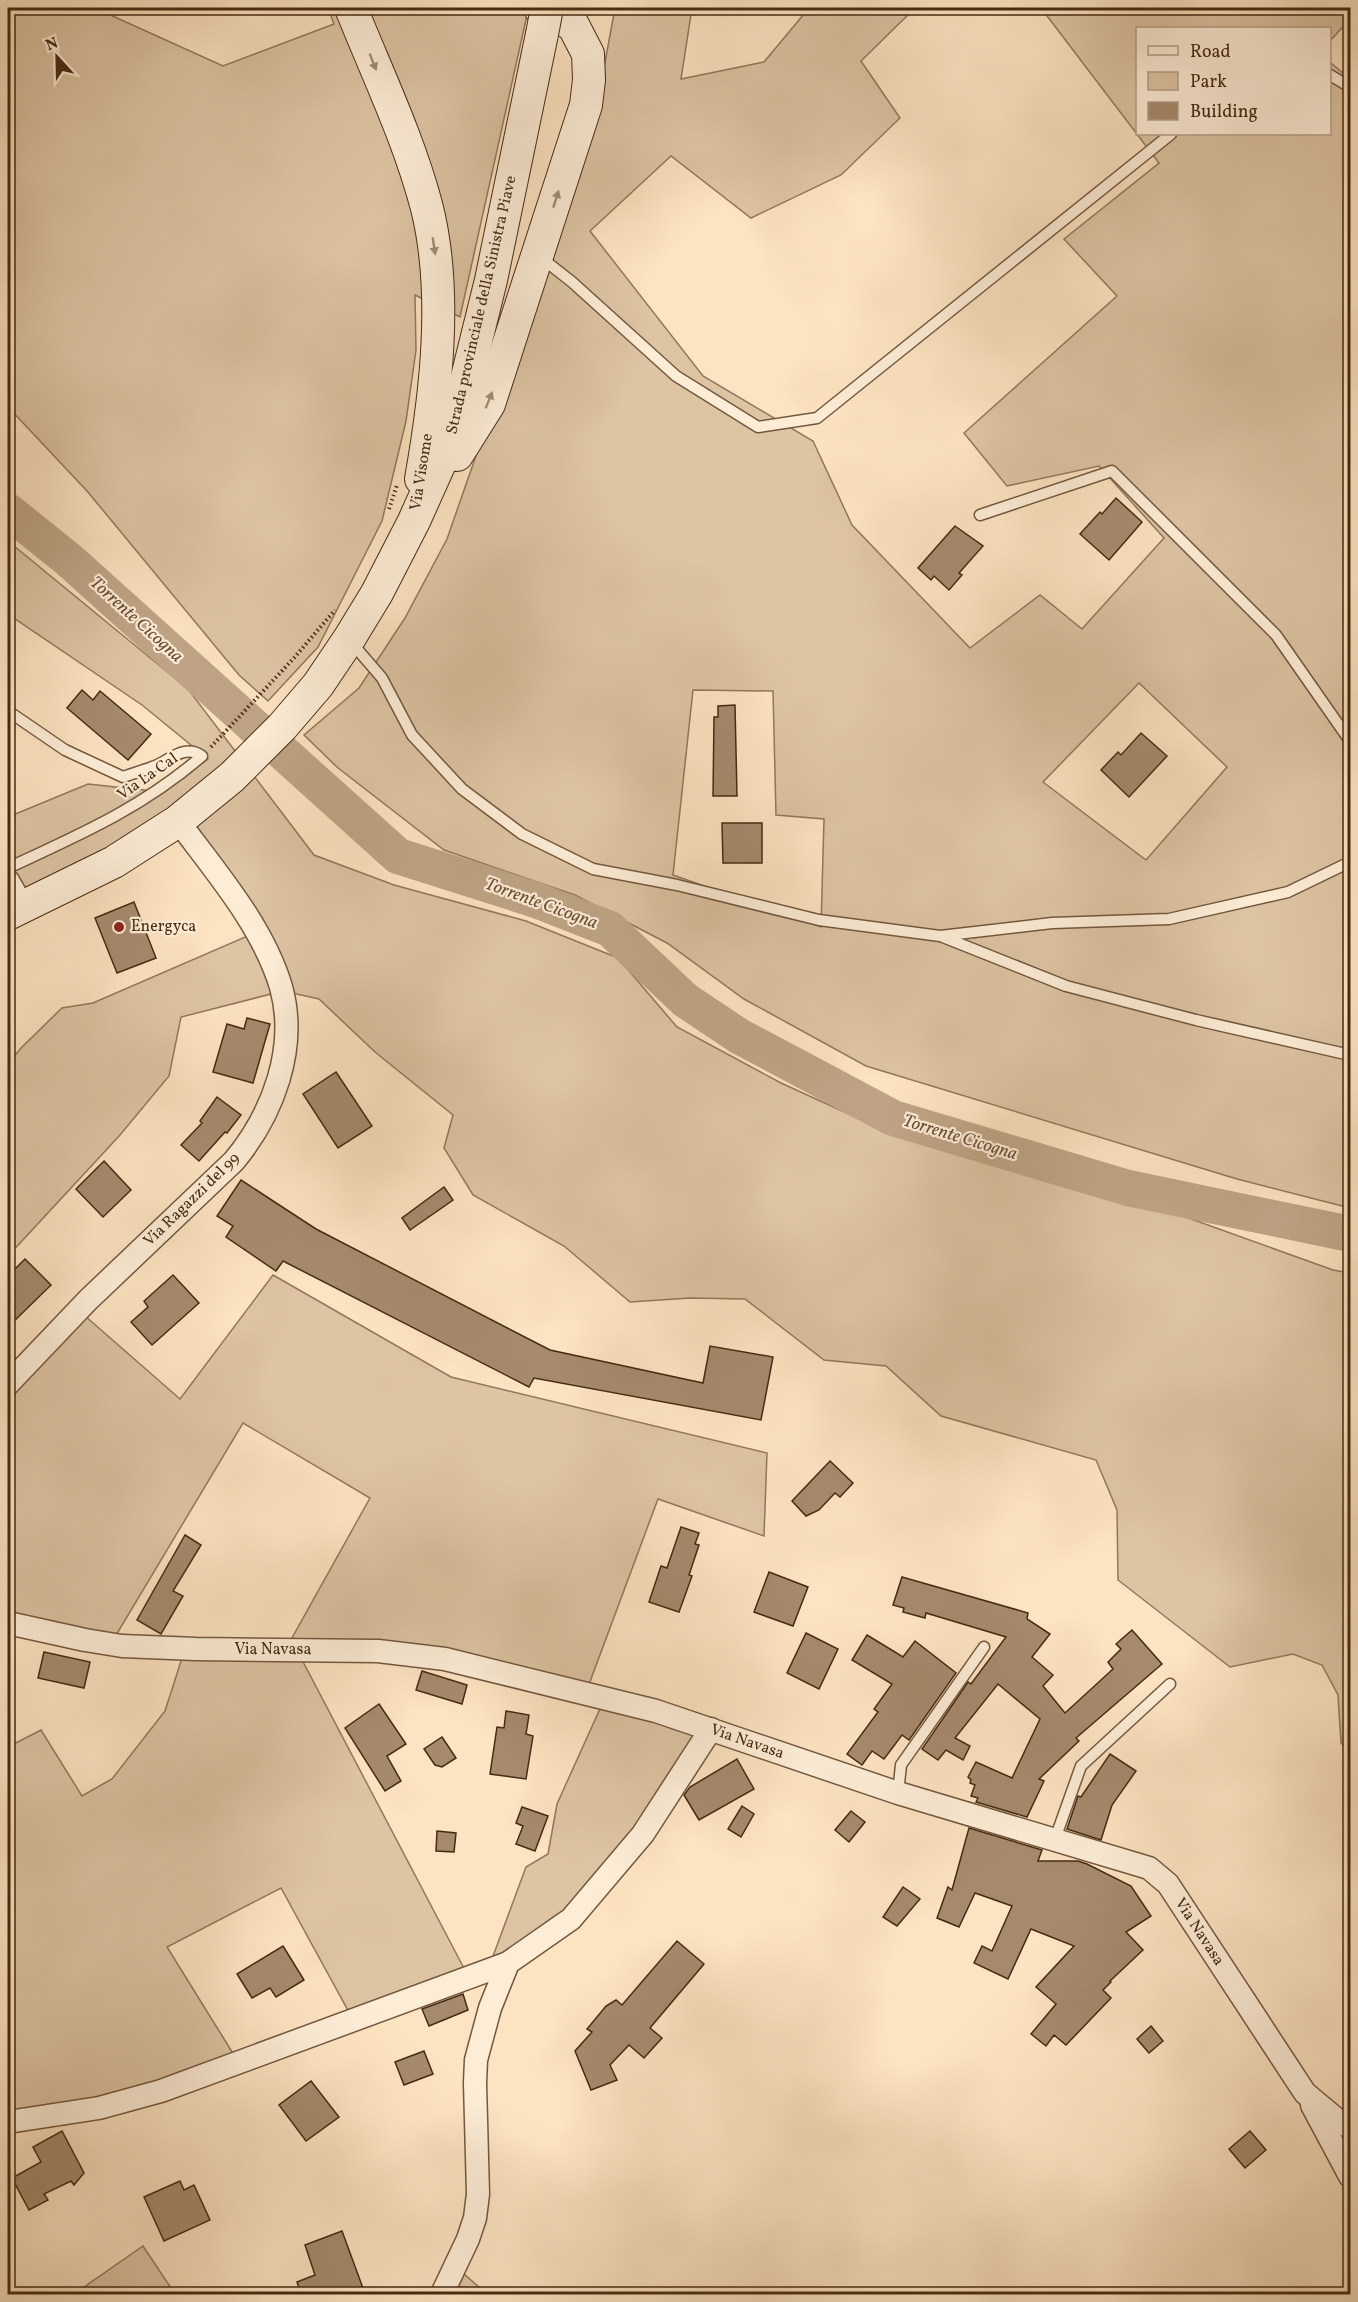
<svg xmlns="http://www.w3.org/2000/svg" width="1358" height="2302" font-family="Vollkorn,serif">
<rect width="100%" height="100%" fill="#fce3c1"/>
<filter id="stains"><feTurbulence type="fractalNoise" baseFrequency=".00333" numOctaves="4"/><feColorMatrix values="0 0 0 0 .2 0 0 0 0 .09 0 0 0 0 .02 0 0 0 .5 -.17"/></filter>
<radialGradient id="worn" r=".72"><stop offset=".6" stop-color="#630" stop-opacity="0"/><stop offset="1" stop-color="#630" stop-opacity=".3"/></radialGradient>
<!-- green -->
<g fill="#ddc4a3" stroke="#92775a" stroke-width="1.5" fill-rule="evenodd">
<polygon points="8,8 95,8 223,66 334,24 328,8 496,8 527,15 460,317 415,295 416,350 406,421 382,521 318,647 268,701 239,675 87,491 8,407"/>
<path d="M615 8H692L681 79 764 62 809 8H915L861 61 900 118 841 175 751 218 671 156 590 231 703 376 813 441 852 525 970 648 1040 595 1082 629 1164 538 1099 466 1007 486 964 433 1117 296 1064 239 1159 163 1041 8H1350V19L1330 41V28H1138V134H1330V62L1350 79V1208L1237 1179 866 1066 744 999 667 943 575 895 444 850 338 768 304 735 359 688 405 618 447 539 596 111ZM1139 683 1227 767 1146 860 1043 782ZM693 690 773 691 776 815 824 819 821 927 673 875Z"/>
<polygon points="8,541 188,689 314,855 394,885 526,921 618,958 677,1027 781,1083 897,1136 1180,1215 1333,1270 1350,1273 1350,1752 1341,1743 1338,1695 1322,1665 1293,1654 1230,1667 1118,1580 1117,1510 1096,1460 941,1416 886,1366 824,1360 745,1299 690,1298 630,1302 564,1246 473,1195 444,1148 453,1115 375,1052 319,999 283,991 181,1017 169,1076 120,1135 8,1256 8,1064 21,1048 62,1008 93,1003 250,935 180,816 8,896 8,817 88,784 162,792 208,759 142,705 8,614"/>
<polygon points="273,1275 451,1377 767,1453 764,1536 658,1499 585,1695 443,1662 300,1656 467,1974 350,2014 281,1888 167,1947 234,2055 162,2084 8,2117 8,1747 41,1730 82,1796 112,1779 165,1711 183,1655 288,1645 370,1498 243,1423 109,1647 8,1628 8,1381 77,1309 180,1399"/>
<polygon points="604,1700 712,1735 576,1918 489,1967 526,1867 548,1854 557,1804"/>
<polygon points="143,2246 175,2294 74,2294"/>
<polygon points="449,2261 487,2294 434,2294"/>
</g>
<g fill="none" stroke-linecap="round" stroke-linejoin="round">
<!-- river -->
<polyline stroke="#bea485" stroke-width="36" points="8,511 69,560 398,856 536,900 610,929 685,1000 739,1036 893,1118 1128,1188 1350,1234"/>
</g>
<!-- building -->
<g fill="#a58a6d" stroke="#462a11" stroke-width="1.5">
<polygon points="1116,498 1142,522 1109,560 1080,534 1100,512 1102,514"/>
<polygon points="955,526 983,546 959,573 962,575 949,590 934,576 931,580 918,568"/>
<polygon points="82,690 93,700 100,691 151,734 128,760 67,708"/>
<polygon points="735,705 737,796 713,796 714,717 718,717 718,706"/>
<polygon points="1141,733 1167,756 1129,797 1101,770 1118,752 1121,755"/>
<polygon points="722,823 762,823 762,863 723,863"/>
<polygon points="134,902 156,958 117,973 95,918"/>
<polygon points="247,1018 270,1024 253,1083 213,1072 227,1024 244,1029"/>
<polygon points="336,1072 372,1126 338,1148 303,1094"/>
<polygon points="217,1097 241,1115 227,1133 225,1132 199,1161 181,1145 202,1123 200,1121"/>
<polygon points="104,1161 131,1190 103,1217 76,1189"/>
<polygon points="241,1180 316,1229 550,1350 703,1383 710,1346 773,1357 761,1420 534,1378 529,1387 283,1261 276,1271 226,1237 233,1226 217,1216"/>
<polygon points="444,1187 453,1200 410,1230 402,1218"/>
<polygon points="25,1259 51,1285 8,1327 8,1276"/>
<polygon points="173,1275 199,1303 152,1345 131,1322 148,1307 144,1301"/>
<polygon points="830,1461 853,1483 840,1497 835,1493 819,1510 806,1516 792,1501"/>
<polygon points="681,1527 699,1533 695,1544 699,1545 689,1575 692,1576 679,1612 649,1602 661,1566 667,1568"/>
<polygon points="185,1535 201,1545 173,1591 183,1596 161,1634 137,1620"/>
<polygon points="769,1572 808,1587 793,1626 754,1612"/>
<polygon points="902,1577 1028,1613 1027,1619 1050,1634 1032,1657 1053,1675 1043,1686 1065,1713 1113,1669 1108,1662 1121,1649 1116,1644 1132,1630 1162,1664 1076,1738 1079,1741 1039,1779 1044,1781 1027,1817 976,1802 978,1798 971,1796 975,1785 970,1783 971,1780 968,1777 976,1762 1012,1778 1040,1719 998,1684 955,1738 970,1746 963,1760 946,1750 938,1760 922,1749 968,1682 971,1684 1006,1637 926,1613 925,1618 903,1612 904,1608 893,1605"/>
<polygon points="806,1633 838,1649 819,1689 787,1673"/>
<polygon points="867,1635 903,1657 915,1641 956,1673 909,1740 902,1735 884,1759 872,1751 862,1765 847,1754 878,1712 874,1709 892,1684 852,1660"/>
<polygon points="44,1652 90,1662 84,1688 38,1678"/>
<polygon points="422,1671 467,1685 462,1704 416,1690"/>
<polygon points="379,1704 406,1744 387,1756 401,1781 385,1791 345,1728"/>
<polygon points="506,1711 529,1715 526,1734 533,1736 526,1779 490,1774 497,1727 504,1728"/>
<polygon points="442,1737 456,1758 442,1767 435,1765 424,1749"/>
<polygon points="1110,1754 1136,1771 1112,1805 1101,1840 1067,1829 1078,1796 1081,1797"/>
<polygon points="737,1759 754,1789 699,1820 684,1795 690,1787"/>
<polygon points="742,1806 754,1814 741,1837 728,1829"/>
<polygon points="522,1807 548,1816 535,1851 516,1844 523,1826 516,1823"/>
<polygon points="851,1811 865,1822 849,1842 835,1830"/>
<polygon points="969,1828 1042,1850 1038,1861 1078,1861 1087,1864 1131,1886 1151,1916 1126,1932 1143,1950 1110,1981 1111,1982 1103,1990 1111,1998 1066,2045 1054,2035 1046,2046 1031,2034 1056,2004 1036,1987 1074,1946 1031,1929 1008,1979 974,1963 982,1946 992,1951 1012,1906 975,1893 959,1927 937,1918 948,1887 952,1890"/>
<polygon points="437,1831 456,1833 454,1852 436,1851"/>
<polygon points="903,1887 920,1899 897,1926 883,1917"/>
<polygon points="677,1941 704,1964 650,2028 662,2038 644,2058 629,2045 610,2065 617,2080 591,2090 575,2051 592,2032 587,2029 606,2006 616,2000 622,2005"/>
<polygon points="283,1946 304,1980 276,1997 270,1988 252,1998 237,1974"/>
<polygon points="463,1994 468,2010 429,2026 422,2009"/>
<polygon points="1151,2026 1163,2041 1149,2053 1137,2039"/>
<polygon points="424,2051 433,2074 404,2085 395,2062"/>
<polygon points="311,2081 339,2117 306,2141 279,2105"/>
<polygon points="62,2131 84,2173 74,2185 71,2181 44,2194 48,2200 29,2210 12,2178 41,2162 33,2147"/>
<polygon points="1250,2131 1266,2150 1245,2168 1229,2149"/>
<polygon points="180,2181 184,2190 194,2185 210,2220 164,2241 144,2197"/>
<polygon points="342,2231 364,2291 356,2295 301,2295 297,2282 315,2275 305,2245"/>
</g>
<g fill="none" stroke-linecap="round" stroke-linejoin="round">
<defs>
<g id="lane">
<polyline points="1330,75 1350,87"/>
<polyline points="539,256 572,282 676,376 758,427 817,418 1171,134"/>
<polyline points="980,515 1112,471 1276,635 1350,741"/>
<polyline points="351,642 382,678 412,735 462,789 522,834 593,869 677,885 819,920 940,936 1052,923 1169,919 1288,892 1350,862"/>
<path d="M8 711 65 750 123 777C134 773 145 770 155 766 171 759 185 744 202 756 142 808 79 835 8 868"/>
<polyline points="943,937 1066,986 1196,1020 1350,1055"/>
<polyline points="898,1793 901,1765 984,1647"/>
<polyline points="1055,1839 1081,1766 1170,1684"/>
</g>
<g id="street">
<polyline points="8,881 23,907"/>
<path d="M8 1384 88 1300 234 1161C273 1114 298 1048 281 987 263 926 215 871 178 821"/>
<polyline points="8,1623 85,1640 122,1646 196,1649 378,1651 445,1659 656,1711 898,1793 1149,1868 1168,1884 1305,2093 1341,2123 1350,2127"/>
<polyline points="1312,2105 1350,2176"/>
<polyline points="8,2122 99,2108 161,2091 508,1963"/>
<polyline points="442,2294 468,2239 475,2218 478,2194 475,2083 476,2060 490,2008 508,1963 571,1919 643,1834 711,1729"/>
</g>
<g id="secondary">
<path d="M351 8C377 73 409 139 427 208 448 293 436 394 421 479"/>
<polyline points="457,455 489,404 586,105 589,80 588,54 573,25 540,8"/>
<polyline points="8,914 114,862 178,821 232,777 282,727 318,685 349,639 377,593 414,521 453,434 491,280 542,34"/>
</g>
</defs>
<!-- lane casing -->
<use href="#lane" stroke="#74583d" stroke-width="13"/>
<!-- street casing -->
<use href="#street" stroke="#74583d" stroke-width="25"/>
<!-- secondary casing -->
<use href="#secondary" stroke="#462a11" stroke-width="34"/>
<!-- path -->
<g stroke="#462a11" stroke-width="4" stroke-dasharray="1.5 3" stroke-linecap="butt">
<polyline points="389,509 397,485"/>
<polyline points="211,747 294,658 335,610"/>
</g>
<!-- lane -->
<use href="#lane" stroke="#fdedd7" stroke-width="10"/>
<!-- street -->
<use href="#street" stroke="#fdedd7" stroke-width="22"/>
<!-- secondary -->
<use href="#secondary" stroke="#fdedd7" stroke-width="32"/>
<defs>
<polyline id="secondary-bridge" points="542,34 547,8"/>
</defs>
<!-- secondary-bridge casing -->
<use href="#secondary-bridge" stroke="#462a11" stroke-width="34" stroke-linecap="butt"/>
<!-- secondary-bridge -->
<use href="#secondary-bridge" stroke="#fdedd7" stroke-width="32"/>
</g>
<!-- one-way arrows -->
<defs><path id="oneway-solid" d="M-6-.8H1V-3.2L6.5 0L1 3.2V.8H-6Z" transform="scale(1.5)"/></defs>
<g fill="#a28c74">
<use href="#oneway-solid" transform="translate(373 62) rotate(68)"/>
<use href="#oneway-solid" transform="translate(556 199) rotate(-72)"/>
<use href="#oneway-solid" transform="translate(434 246) rotate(81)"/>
<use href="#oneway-solid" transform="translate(489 400) rotate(-68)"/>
</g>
<!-- markers -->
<circle fill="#8f2418" stroke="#fdedd7" stroke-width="2" cx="119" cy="927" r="6"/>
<g text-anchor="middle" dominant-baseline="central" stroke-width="4.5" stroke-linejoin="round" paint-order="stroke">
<!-- street labels -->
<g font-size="16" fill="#462a11" stroke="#fdedd7">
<text transform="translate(482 305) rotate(-77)">Strada provinciale della Sinistra Piave</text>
<text transform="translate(422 472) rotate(-81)">Via Visome</text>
<text transform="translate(148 777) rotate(-35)">Via La Cal</text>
<text transform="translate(192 1200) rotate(-44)">Via Ragazzi del 99</text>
<text x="273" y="1650">Via Navasa</text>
<text transform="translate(747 1742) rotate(19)">Via Navasa</text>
<text transform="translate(1199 1932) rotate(57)">Via Navasa</text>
</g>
<!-- poi labels -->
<g font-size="16" fill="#462a11" stroke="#fdedd7" text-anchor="start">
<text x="131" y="927">Energyca</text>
</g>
<!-- water labels -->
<g font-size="18" font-style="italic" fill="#6a4f34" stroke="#fdedd7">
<text transform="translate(136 620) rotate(42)">Torrente Cicogna</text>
<text transform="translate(541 904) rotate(20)">Torrente Cicogna</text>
<text transform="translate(960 1138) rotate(17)">Torrente Cicogna</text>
</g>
</g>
<!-- margin -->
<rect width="1358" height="2302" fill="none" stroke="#fce3c1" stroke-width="30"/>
<rect x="9" y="9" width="1340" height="2284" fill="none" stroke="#462a11" stroke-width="3"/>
<rect x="15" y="15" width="1328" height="2272" fill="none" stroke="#462a11" stroke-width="1.5"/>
<!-- legend -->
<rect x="1136" y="27" width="195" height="108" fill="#fdedd7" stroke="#b49f88" stroke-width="1.5"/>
<rect x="1148" y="46" width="30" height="9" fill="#fdedd7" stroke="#b49f88" stroke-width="1.5"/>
<text x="1190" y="57" font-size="18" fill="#462a11">Road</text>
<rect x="1148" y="72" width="30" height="18" fill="#ddc4a3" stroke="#b49f88" stroke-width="1.5"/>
<text x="1190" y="87" font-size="18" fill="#462a11">Park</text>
<rect x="1148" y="102" width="30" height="18" fill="#a58a6d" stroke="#b49f88" stroke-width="1.5"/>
<text x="1190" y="117" font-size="18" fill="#462a11">Building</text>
<!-- north arrow -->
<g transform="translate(57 57) rotate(338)" stroke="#fdedd7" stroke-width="4.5" paint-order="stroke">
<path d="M0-4.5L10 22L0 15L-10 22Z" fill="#462a11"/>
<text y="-9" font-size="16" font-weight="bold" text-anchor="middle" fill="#462a11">N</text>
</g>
<rect width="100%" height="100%" filter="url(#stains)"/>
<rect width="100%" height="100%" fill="url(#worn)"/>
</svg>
